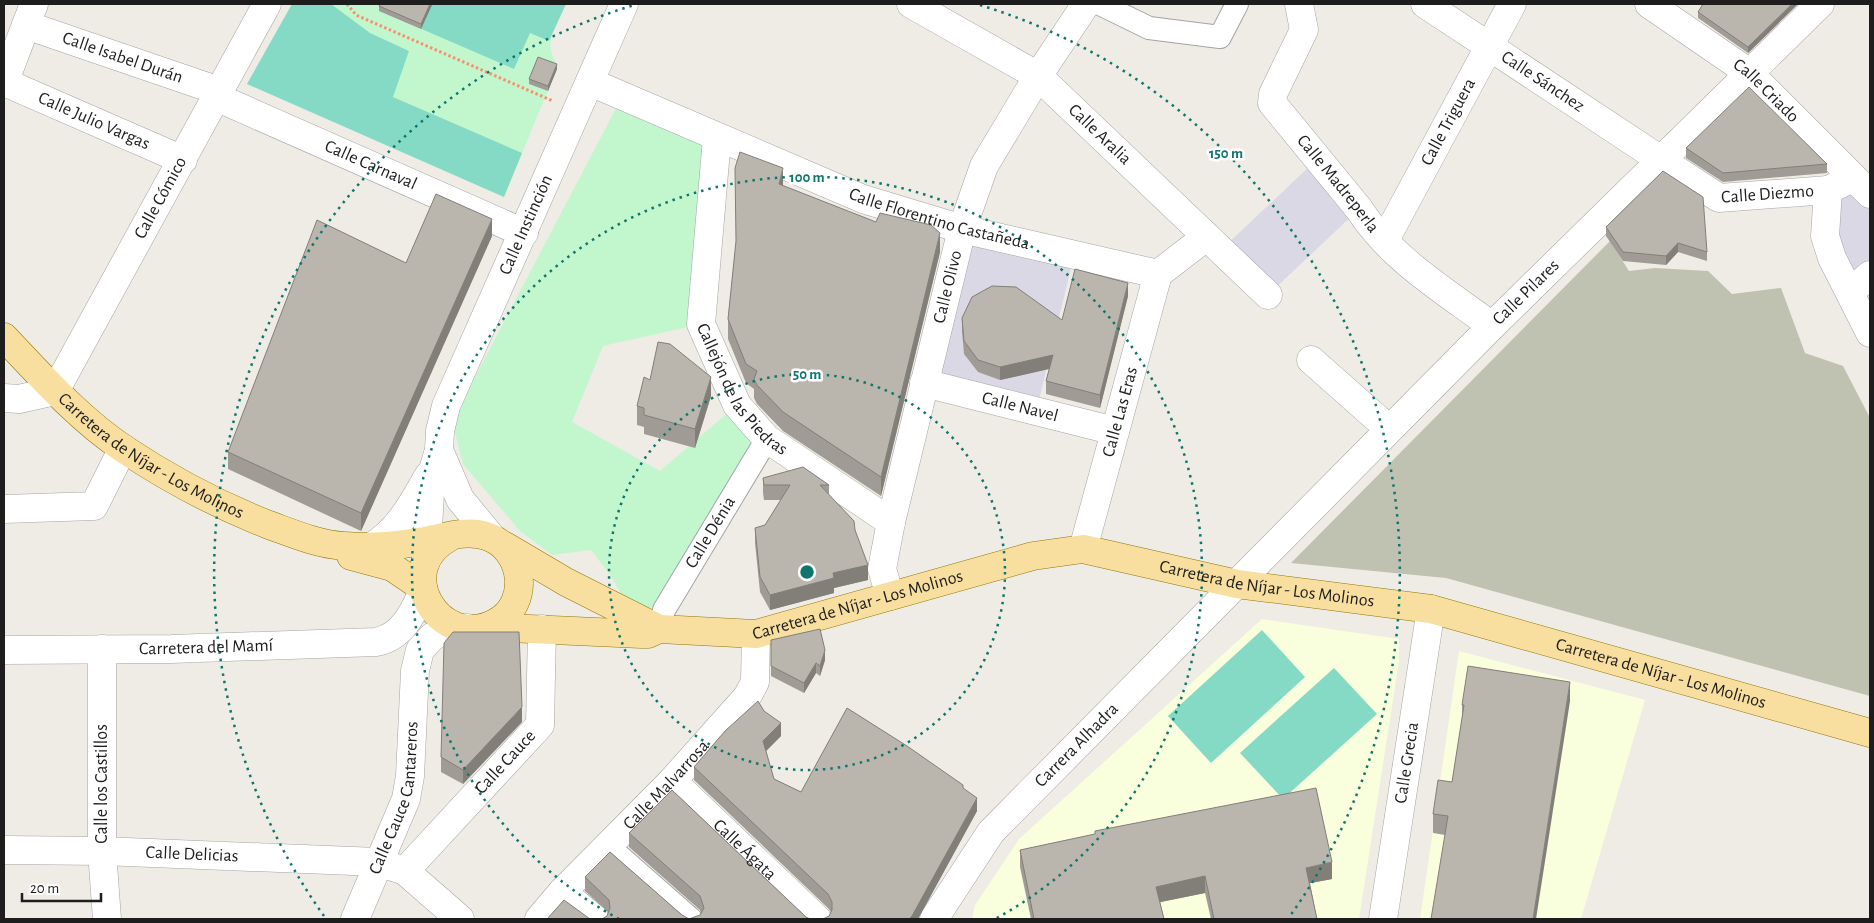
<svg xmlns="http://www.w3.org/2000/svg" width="1874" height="923" font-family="'Alegreya Sans',sans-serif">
<rect width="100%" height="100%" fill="#eeece4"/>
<!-- education -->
<g fill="#f9fedd">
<polygon points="1262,619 1399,639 1399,661 1359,919 972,919 975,905 1019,839"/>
<polygon points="1459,651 1645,700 1581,919 1420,919"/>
</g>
<!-- construction -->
<polygon fill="#bfc2b0" points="1610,241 1629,271 1655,268 1708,271 1732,294 1781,288 1805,353 1843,366 1870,418 1870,696 1446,578 1291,563"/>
<!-- park -->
<g fill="#c2f7ce">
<path d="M292 4H566C555 28 542 42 558 66L504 197 247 84Z"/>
<polygon points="623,95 717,138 701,324 603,346 572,422 660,471 737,405 767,439 664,610 627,604 611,576 591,550 552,555 520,531 463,464 452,421"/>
</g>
<!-- pitch -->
<g fill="#85dac6">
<polygon points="292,4 331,4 370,33 409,51 393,97 522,153 504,197 247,84"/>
<polygon points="383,4 566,4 549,41 530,33 514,69 380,11"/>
<polygon points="1262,630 1305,677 1211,763 1168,716"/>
<polygon points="1334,668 1377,714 1283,799 1240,753"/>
</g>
<!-- plaza -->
<g fill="#dad8e4">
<polygon points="1312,164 1359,209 1268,295 1223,248"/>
<polygon points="1850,188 1870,205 1870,263 1849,277 1835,243 1834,196"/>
<polygon points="968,239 1072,264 1038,404 934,378"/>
</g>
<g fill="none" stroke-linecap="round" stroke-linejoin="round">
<defs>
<g id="pedestrian">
<polyline points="1100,4 1149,28 1220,37 1237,4"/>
<path id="s1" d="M659 629 664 610 767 439"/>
<polyline points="608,846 691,919"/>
</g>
<g id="minor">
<path id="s2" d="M911 4 1038 76 1268 295"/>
<path id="s3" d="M1299 4 1304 30 1273 94 1272 103 1359 209C1391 259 1445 291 1492 326"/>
<path id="s4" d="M1649 4 1748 72 1870 194"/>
<path id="s5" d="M26 25 219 91"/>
<path id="s6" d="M4 82 183 160"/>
<path id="s7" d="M590 82 863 199 962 229 1158 274 1206 237"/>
<polyline points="4,83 34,4"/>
<path id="s8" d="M216 97 524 233"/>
<path id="s9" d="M717 138 701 324 737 405 767 439 891 522"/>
<path id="s10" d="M1661 160 1719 198 1828 190 1853 178"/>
<polyline points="1828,190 1825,236 1832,258 1870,333"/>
<path id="s11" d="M1385 240 1512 4"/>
<polyline points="1850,292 1870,275"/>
<polyline points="1311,360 1389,429"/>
<path id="s12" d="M924 383 1115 431"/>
<path id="s13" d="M4 398 19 399 55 391 267 4"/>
<polyline points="4,509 94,506 123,448"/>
<path id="s14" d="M1083 549 1158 274"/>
<polyline points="102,649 102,851 107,919"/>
<path id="s15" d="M4 650 171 649 376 642C402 637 413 614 423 591"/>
<path id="s16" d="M672 781 817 919"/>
<path id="s17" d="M4 850 102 851 378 862 405 871 460 919"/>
<path id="s18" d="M405 871 540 725 542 629"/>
<polyline points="562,892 595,919"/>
<path id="s19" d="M355 919 406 799 410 776 415 671 420 650 432 637 439 633 468 628"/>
<path id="s20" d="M539 919 562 892 672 781 747 697 755 682 756 634"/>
<path id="s21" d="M1383 919 1431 609"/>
</g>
<g id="tertiary">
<path id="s22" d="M1425 4 1661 160"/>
<polyline points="439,450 460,499 492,538"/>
<path d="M371 547C399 531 413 502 429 475"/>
<path id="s23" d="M426 561 431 477 439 450 440 431 446 406 624 4"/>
<path id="s24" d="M890 596 882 569 891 522 962 229 984 166 1038 76 1086 4"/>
<path id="s25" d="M934 919 991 832 1492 326 1820 4"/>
</g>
<g id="primary">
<path id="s26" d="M4 337C39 374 80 420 124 449 169 479 218 505 269 525 294 534 317 544 344 546 369 548 393 546 418 542 440 539 464 529 486 536 524 548 532 604 495 623 440 652 389 569 450 537"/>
<polyline points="505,546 566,582 659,629"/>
<polyline points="351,556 392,567 423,588"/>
<path id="s27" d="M487 627 641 634H648L659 629 756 634 1033 556 1083 549 1237 584 1431 609 1870 733"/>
</g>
</defs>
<!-- pedestrian casing -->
<use href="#pedestrian" stroke="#a4a4a4" stroke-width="24"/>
<!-- minor casing -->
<use href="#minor" stroke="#a4a4a4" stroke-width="29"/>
<!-- tertiary casing -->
<use href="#tertiary" stroke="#a4a4a4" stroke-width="29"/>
<!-- primary casing -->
<use href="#primary" stroke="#907806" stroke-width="29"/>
<!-- path -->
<polyline stroke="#f4916f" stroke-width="3" stroke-dasharray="2.5 2.5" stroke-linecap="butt" points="347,4 356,15 553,101"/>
<!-- pedestrian -->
<use href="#pedestrian" stroke="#fff" stroke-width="22"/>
<!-- minor -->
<use href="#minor" stroke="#fff" stroke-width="28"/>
<!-- tertiary -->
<use href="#tertiary" stroke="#fff" stroke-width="28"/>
<!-- primary -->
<use href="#primary" stroke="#f8df9f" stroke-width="28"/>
</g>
<!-- wall -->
<g fill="#a09c95">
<polygon points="432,4 421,29 379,11 379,6"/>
<polygon points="1703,4 1798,4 1748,53 1698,18 1698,12"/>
<polygon points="557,69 548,91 529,84 529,79"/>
<polygon points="1686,148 1827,164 1827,173 1723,182 1686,158"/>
<polygon points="1663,171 1707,252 1707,261 1678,252 1666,265 1623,261 1606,236 1606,227"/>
<polygon points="783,186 940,252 881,496 783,431 757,404 754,398 754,389 746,383 728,339 728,319 736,243"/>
<polygon points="492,236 361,531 228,469 228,452 406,263"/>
<polygon points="1128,296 1100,408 1046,394 1046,381 1049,369 1000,380 978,372 964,354 962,331 962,318 1062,320"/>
<polygon points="650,380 711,396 695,448 644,434 644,427 637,425 637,406"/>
<polygon points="763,478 829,485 829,495 855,530 868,580 834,588 834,593 770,610 760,592 755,543 755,528 765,525 781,500 764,500 763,493"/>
<polygon points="771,640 825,660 820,676 816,673 804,693 771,676"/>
<polygon points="1570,701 1445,835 1433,833 1433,814 1452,782 1462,721 1462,705"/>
<polygon points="522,722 463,784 441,772 441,757"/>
<polygon points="781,736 766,751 774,779 801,792 963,789 977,811 918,919 823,919 829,916 831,912 828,908 694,780 694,767"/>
<polygon points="672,790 806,917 810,919 602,919 607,916 608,912 585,891 585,877 610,852 682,915 689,919 700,915 701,913 700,910 629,847 629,833"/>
<polygon points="1095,831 1332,879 1310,883 1317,919 1211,919 1205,893 1160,902 1164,919 1031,919 1020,867 1020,850 1095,835"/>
</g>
<!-- shaded-wall -->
<g fill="#827f79">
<polygon points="430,4 432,4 432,5 421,29 421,24"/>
<polygon points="1792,4 1798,4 1748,53 1748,47"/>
<polygon points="557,64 557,69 548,91 548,86"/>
<polygon points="783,168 783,187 779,184"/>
<polygon points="492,219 492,236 361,531 361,513"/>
<polygon points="940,233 940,252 881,496 881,477"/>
<polygon points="1678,243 1678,252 1666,265 1666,256"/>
<polygon points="1128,283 1128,296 1100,408 1100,395"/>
<polygon points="1053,355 1053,368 1000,380 1000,367"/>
<polygon points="711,377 711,396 695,448 695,429"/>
<polygon points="868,565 868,580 834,588 834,593 770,610 770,595 833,573"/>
<polygon points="825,650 825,660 820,676 820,666"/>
<polygon points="816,663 816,673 804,693 804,683"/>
<polygon points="1570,682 1570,701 1536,919 1533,919"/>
<polygon points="522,707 522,722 463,784 463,770"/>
<polygon points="781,723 781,736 763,754 763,741"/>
<polygon points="977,798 977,811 918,919 909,919"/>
<polygon points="1332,862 1332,879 1306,884 1306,868"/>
<polygon points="1205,876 1205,893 1156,903 1156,887"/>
</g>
<!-- building -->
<g fill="#bab5ad" stroke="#827f79">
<polygon points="380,4 430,4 421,24 379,6"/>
<polygon points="1703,4 1792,4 1748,47 1698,12"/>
<polygon points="538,57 557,64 548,86 529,79"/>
<polygon points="1749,87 1827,164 1723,173 1686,148"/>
<polygon points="740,152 783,168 779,184 876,222 880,213 931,225 940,233 881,477 783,412 757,385 754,379 757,371 746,364 728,319 736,241 735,168"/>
<polygon points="1663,171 1703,197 1707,252 1678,243 1666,256 1623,252 1606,227"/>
<polygon points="436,194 492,219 361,513 228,452 317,220 406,263"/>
<polygon points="1075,269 1128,283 1100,395 1046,381 1053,355 1000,367 978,360 964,341 962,318 972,297 992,286 1016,287 1062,320"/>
<polygon points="658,342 670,344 711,377 695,429 644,415 644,408 637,406 644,377 650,380"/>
<polygon points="803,467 829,485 820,485 854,521 855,530 868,565 833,573 834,578 770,595 760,577 755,528 765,525 790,485 764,485 763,478"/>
<polygon points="820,629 825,650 820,666 816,663 804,683 771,666 771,640"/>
<polygon points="453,632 519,632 522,707 463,770 441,757 444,643"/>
<polygon points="1468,666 1570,682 1533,919 1431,919 1448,816 1433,814 1438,780 1452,782 1464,705 1462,705"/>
<polygon points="758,701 764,711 781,723 763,741 774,779 801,792 847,708 907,746 963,785 963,788 977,798 912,916 909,919 823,919 829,916 832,910 832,902 828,894 694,767 725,731"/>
<polygon points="1316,788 1332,862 1306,868 1317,919 1214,919 1205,876 1156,887 1164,919 1034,919 1020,850 1095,834 1095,831"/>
<polygon points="672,790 806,917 810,919 602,919 607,916 610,908 609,900 585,877 610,852 682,915 689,919 700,915 704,908 700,896 629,833"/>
<polygon points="564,900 590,919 547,919"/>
</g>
<!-- distance rings -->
<g fill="none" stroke="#0f766e" stroke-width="2.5" stroke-dasharray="2.5 5">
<circle cx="807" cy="572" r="198"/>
<path d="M619 919A395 395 0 1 1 995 919"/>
<path d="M324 916A593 593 0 0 1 634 5M980 5A593 593 0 0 1 1290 916"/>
</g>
<g text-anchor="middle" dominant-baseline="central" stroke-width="5" stroke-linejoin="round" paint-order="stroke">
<!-- street labels -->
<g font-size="18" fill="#1d1d1d" stroke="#fff">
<text stroke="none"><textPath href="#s5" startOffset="102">Calle Isabel Durán</textPath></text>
<text stroke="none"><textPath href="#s22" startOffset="141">Calle Sánchez</textPath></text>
<text stroke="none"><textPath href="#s4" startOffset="146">Calle Criado</textPath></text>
<text stroke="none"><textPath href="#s6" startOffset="98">Calle Julio Vargas</textPath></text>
<text stroke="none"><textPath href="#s11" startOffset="134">Calle Triguera</textPath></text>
<text stroke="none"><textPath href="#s2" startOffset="231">Calle Aralia</textPath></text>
<text stroke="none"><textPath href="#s8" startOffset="169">Calle Carnaval</textPath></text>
<text stroke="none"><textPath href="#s3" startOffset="211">Calle Madreperla</textPath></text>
<text stroke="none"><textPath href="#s10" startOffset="118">Calle Diezmo</textPath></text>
<text stroke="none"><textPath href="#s13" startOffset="272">Calle Cómico</textPath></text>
<text stroke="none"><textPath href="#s7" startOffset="376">Calle Florentino Castañeda</textPath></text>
<text stroke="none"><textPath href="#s23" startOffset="355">Calle Instinción</textPath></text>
<text stroke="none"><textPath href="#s24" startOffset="318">Calle Olivo</textPath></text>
<text stroke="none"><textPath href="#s25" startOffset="864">Calle Pilares</textPath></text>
<text stroke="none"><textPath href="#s9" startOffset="265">Callejón de las Piedras</textPath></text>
<text stroke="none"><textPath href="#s12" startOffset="99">Calle Navel</textPath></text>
<text stroke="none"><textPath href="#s14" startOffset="142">Calle Las Eras</textPath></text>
<text stroke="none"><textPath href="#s26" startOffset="191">Carretera de Níjar - Los Molinos</textPath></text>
<text stroke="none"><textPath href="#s1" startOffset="110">Calle Dénia</textPath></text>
<text stroke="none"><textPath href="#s27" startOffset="796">Carretera de Níjar - Los Molinos</textPath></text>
<text stroke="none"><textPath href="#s27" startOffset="376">Carretera de Níjar - Los Molinos</textPath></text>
<text stroke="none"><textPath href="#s15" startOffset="202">Carretera del Mamí</textPath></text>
<text stroke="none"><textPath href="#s27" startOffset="1201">Carretera de Níjar - Los Molinos</textPath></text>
<text stroke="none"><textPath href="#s25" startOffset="226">Carrera Alhadra</textPath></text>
<text stroke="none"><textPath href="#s18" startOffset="148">Calle Cauce</textPath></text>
<text stroke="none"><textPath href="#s21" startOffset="158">Calle Grecia</textPath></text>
<text transform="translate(102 784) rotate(-90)">Calle los Castillos</text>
<text stroke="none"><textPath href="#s20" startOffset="185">Calle Malvarrosa</textPath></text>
<text stroke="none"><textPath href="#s19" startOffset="129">Calle Cauce Cantareros</textPath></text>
<text stroke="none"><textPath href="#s16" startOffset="100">Calle Ágata</textPath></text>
<text stroke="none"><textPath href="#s17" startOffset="188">Calle Delicias</textPath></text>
</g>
</g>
<circle cx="807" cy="572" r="8" fill="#0f766e" stroke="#fff" stroke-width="2.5"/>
<g font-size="15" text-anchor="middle" font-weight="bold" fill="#0f766e" stroke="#fff" stroke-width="5" stroke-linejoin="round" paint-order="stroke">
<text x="1226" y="158">150 m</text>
<text x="807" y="182">100 m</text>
<text x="807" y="379">50 m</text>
</g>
<!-- border -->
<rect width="1874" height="923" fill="none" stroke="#1d1d1d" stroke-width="10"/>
<!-- scale -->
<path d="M22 893v8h79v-8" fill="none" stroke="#1d1d1d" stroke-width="2.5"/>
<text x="30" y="893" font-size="15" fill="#1d1d1d" stroke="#ffffff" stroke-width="4" paint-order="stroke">20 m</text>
</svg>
